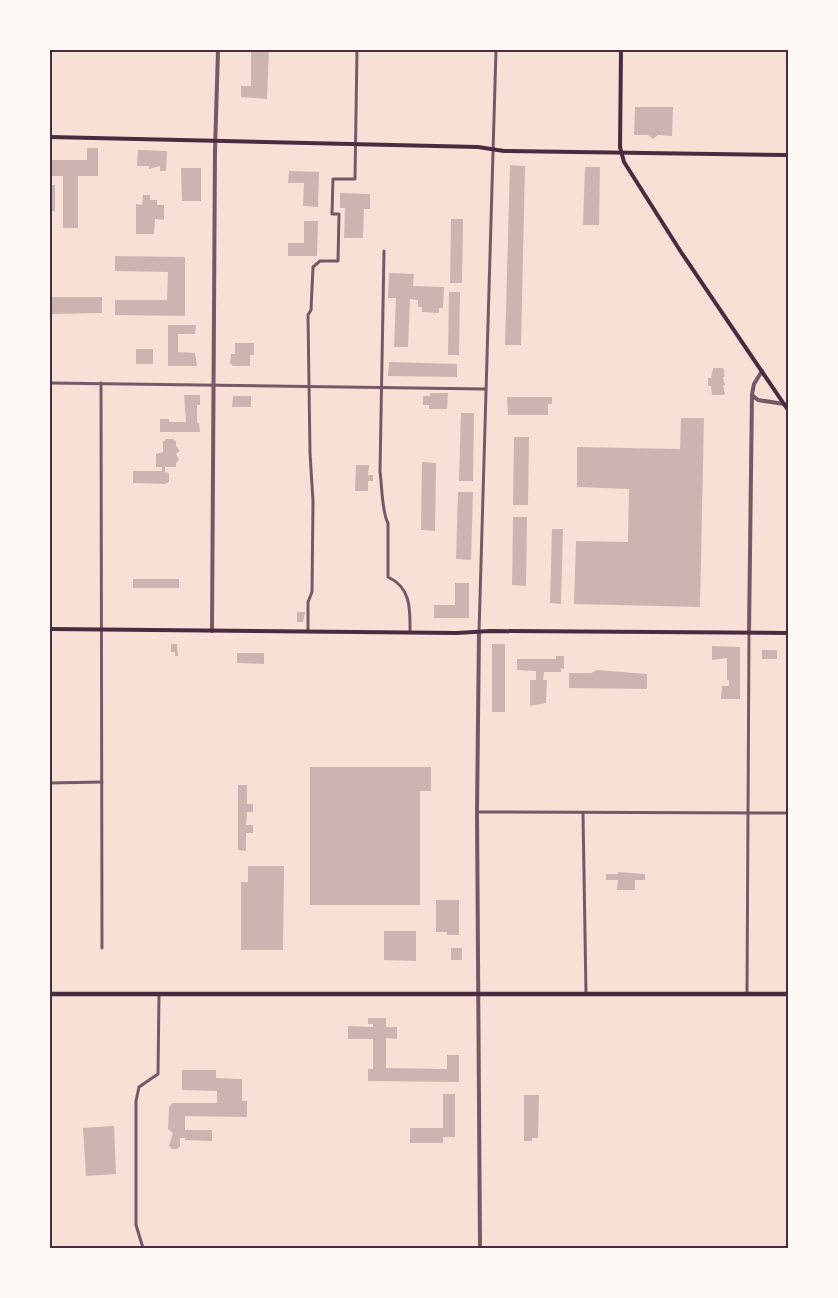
<svg xmlns="http://www.w3.org/2000/svg" width="838" height="1298" font-family="'Noto Sans',sans-serif">
<rect width="100%" height="100%" fill="#f7e1d7"/>
<!-- building -->
<g fill="#ccb4b1">
<polygon points="251,50 269,50 267,99 241,97 241,86 251,86"/>
<polygon points="635,107 673,107 672,136 658,135 653,139 648,135 634,135"/>
<polygon points="87,148 98,148 98,176 78,176 78,228 63,228 63,176 50,176 50,160 87,160"/>
<polygon points="138,150 167,151 166,171 160,171 160,166 149,169 149,166 137,166"/>
<polygon points="510,165 525,166 521,345 505,345"/>
<polygon points="585,167 600,167 599,225 583,225"/>
<polygon points="181,168 201,168 201,201 182,201"/>
<polygon points="289,171 319,172 318,207 303,206 304,183 288,183"/>
<rect x="50" y="185" width="5" height="26"/>
<polygon points="340,193 370,194 370,209 364,209 363,238 344,238 345,208 340,208"/>
<polygon points="143,195 150,195 150,200 157,200 157,205 164,205 164,220 155,219 154,234 136,234 136,204 142,205"/>
<polygon points="451,219 463,219 462,283 450,283"/>
<polygon points="304,221 318,221 317,256 288,256 288,243 304,243"/>
<polygon points="115,256 185,257 185,316 115,315 115,300 167,300 168,272 115,271"/>
<polygon points="389,273 414,274 413,286 444,287 443,308 439,308 439,313 422,312 422,307 418,307 418,300 410,299 408,347 394,347 396,298 388,298"/>
<polygon points="449,292 460,292 459,355 448,355"/>
<polygon points="50,297 102,297 102,313 50,314"/>
<polygon points="168,325 196,325 195,334 178,334 178,352 195,353 197,366 168,366"/>
<polygon points="235,343 254,343 254,355 250,355 250,366 233,366 230,363 231,354 235,354"/>
<rect x="136" y="349" width="17" height="15"/>
<polygon points="389,362 457,364 457,377 388,376"/>
<polygon points="713,368 723,368 725,372 723,373 725,376 723,377 725,385 723,386 725,394 723,395 712,395 711,386 708,386 708,378 711,378"/>
<polygon points="430,393 448,393 447,409 429,409 429,405 423,405 423,396 430,396"/>
<polygon points="184,395 200,395 200,405 197,405 197,423 199,423 200,432 160,432 160,419 169,419 169,422 186,422"/>
<polygon points="233,396 251,396 251,407 232,407"/>
<polygon points="507,397 552,397 552,404 548,404 548,415 508,415"/>
<polygon points="461,413 474,413 473,481 459,481"/>
<polygon points="681,418 704,418 700,607 574,604 576,541 628,542 629,489 577,487 577,447 680,449"/>
<polygon points="514,437 529,437 528,505 513,505"/>
<polygon points="166,439 173,439 176,441 176,446 180,451 176,454 179,460 176,463 176,467 165,467 165,472 169,473 169,482 165,484 133,483 133,471 162,471 162,467 156,467 156,454 163,452 163,442"/>
<polygon points="422,462 436,463 435,531 421,530"/>
<polygon points="356,465 369,465 368,475 373,475 373,481 368,481 368,491 355,491"/>
<polygon points="458,492 473,492 471,560 456,559"/>
<polygon points="513,517 527,517 526,586 512,585"/>
<polygon points="552,529 563,529 561,604 550,603"/>
<rect x="133" y="579" width="46" height="9"/>
<polygon points="455,583 469,583 469,618 434,618 434,605 455,605"/>
<polygon points="297,612 305,612 303,622 297,622"/>
<polygon points="171,644 177,644 178,656 175,656 175,652 171,652"/>
<rect x="492" y="644" width="13" height="68"/>
<polygon points="712,646 740,647 740,699 721,699 722,686 729,686 729,680 727,680 727,658 712,660"/>
<rect x="762" y="650" width="15" height="9"/>
<polygon points="237,653 264,653 264,664 237,663"/>
<polygon points="556,656 564,656 564,669 561,668 561,672 544,672 543,680 547,680 546,703 530,706 530,680 536,680 536,671 517,670 517,659 556,659"/>
<polygon points="597,670 647,674 647,689 569,688 569,673 591,673"/>
<polygon points="310,767 431,767 431,791 420,791 420,905 310,905"/>
<polygon points="238,785 247,785 247,804 253,804 253,812 247,812 246,825 253,825 253,833 246,833 246,851 238,850"/>
<polygon points="248,866 284,866 283,950 241,950 241,882 248,882"/>
<polygon points="618,872 645,874 645,880 635,880 635,890 617,890 618,880 606,880 606,874 618,874"/>
<polygon points="436,900 459,900 459,935 447,935 447,932 436,932"/>
<polygon points="384,931 416,931 416,961 384,960"/>
<rect x="451" y="948" width="11" height="12"/>
<polygon points="368,1018 386,1018 386,1027 397,1027 397,1039 386,1038 386,1068 447,1069 447,1055 459,1055 459,1082 368,1081 368,1069 373,1069 373,1039 348,1039 348,1026 373,1027 373,1024 368,1024"/>
<polygon points="182,1070 216,1070 216,1078 242,1079 242,1101 247,1101 247,1117 185,1116 185,1130 212,1130 212,1141 185,1140 185,1138 180,1138 180,1146 177,1149 172,1149 169,1146 173,1133 168,1129 169,1107 173,1103 217,1103 217,1091 182,1090"/>
<polygon points="443,1094 455,1094 455,1137 443,1137 443,1143 410,1143 410,1128 443,1128"/>
<polygon points="524,1095 539,1095 538,1138 532,1138 532,1141 524,1141"/>
<polygon points="114,1126 116,1174 86,1176 83,1128"/>
</g>
<g fill="none" stroke-linecap="round" stroke-linejoin="round">
<!-- minor -->
<g stroke="#755966" stroke-width="3">
<path d="M384 251 380 472C382 485 382 514 388 523V577C412 588 410 611 410 632"/>
<polyline points="50,383 485,389"/>
<polyline points="101,383 102,948"/>
<polyline points="308,631 308,602 312,592 313,501 310,453 308,315 311,310 313,267 320,261 338,261 339,214 332,214 333,179 355,179 357,50"/>
<polyline points="479,632 496,50"/>
<polyline points="50,783 102,782"/>
<polyline points="477,812 788,813"/>
<polyline points="583,813 586,994"/>
<polyline points="747,994 749,633"/>
<polyline points="143,1248 136,1225 136,1101 139,1087 158,1074 159,995"/>
</g>
<!-- tertiary -->
<g stroke="#755966" stroke-width="4">
<polyline points="752,395 758,400 784,404"/>
<polyline points="212,631 215,150 218,50"/>
<polyline points="479,632 477,812 480,1248"/>
<polyline points="749,633 752,394 754,384 762,371"/>
</g>
<!-- secondary -->
<g stroke="#4a2c40" stroke-width="4">
<polyline points="621,50 620,147 624,162 681,252 788,410"/>
<polyline points="50,137 478,147 504,151 788,155"/>
<polyline points="50,629 457,633 490,631 788,633"/>
</g>
<!-- primary -->
<polyline stroke="#4a2c40" stroke-width="4.5" points="50,994 788,994"/>
</g>
<!-- border -->
<rect width="838" height="1298" fill="none" stroke="#fffaf5" stroke-width="102"/>
<rect x="51" y="51" width="736" height="1196" fill="none" stroke="#4a2c40" stroke-width="2"/>
</svg>
